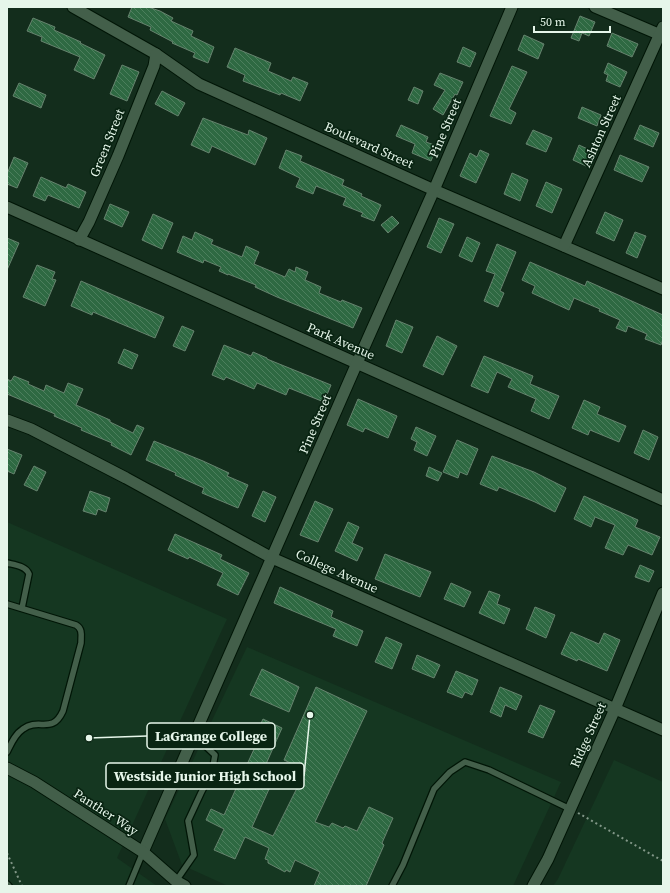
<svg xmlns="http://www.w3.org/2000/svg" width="670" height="893" font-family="'Source Serif 4',serif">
<defs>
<pattern id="building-back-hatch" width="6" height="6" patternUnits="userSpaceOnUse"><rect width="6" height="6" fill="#2e6942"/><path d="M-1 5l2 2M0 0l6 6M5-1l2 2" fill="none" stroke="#4c7f5d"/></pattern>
</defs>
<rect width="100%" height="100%" fill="#132d1c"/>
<!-- built -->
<g fill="#153721">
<polygon points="7,522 227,619 117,858 157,886 7,886"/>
<polygon points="247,647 561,782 513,886 228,886 182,865 165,819"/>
<polygon points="614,760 663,782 663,886 553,886 558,879"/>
</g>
<!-- building -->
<g fill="url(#building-back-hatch)" stroke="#66836e">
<polygon points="132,7 148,7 160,11 173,18 171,21 193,31 191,36 214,47 208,63 193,57 195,53 172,43 173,42 150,30 151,27 128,17"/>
<polygon points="580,16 595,22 589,36 582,33 579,41 571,38"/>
<polygon points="33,18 55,27 54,30 81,42 80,43 105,55 94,79 74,70 80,57 41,41 42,37 27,31"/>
<polygon points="612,33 638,44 632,57 607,46"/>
<polygon points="524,35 544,44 538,59 518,50"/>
<polygon points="463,47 476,53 470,67 457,62"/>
<polygon points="235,48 271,63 268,71 291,81 293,77 308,83 300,101 281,93 280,95 243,81 245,75 227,67"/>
<polygon points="608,63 627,72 620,87 606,81 608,75 604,73"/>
<polygon points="122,65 139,72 127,101 110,94"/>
<polygon points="512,66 527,72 509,109 516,113 511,124 490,116"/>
<polygon points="440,73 463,82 457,95 455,94 443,115 433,109 445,90 434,85"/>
<polygon points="19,83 46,95 41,108 13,96"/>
<polygon points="414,87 423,91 418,104 408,100"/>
<polygon points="162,91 185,103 178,116 155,104"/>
<polygon points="582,107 601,115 597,126 578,118"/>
<polygon points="203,118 248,135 249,130 267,138 255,165 212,146 209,153 191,145"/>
<polygon points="401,125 428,137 426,142 437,146 431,161 412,153 415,144 396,136"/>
<polygon points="640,125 659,133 653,147 634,139"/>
<polygon points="533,130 552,138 546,152 526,144"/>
<polygon points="579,145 592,151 586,166 573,160"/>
<polygon points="286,150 302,156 300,161 344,180 342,185 362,194 361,196 381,205 374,221 361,216 363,213 343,205 346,198 316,186 313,194 296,187 300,178 279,168"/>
<polygon points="480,150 489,154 476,183 460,176 470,153 477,157"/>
<polygon points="620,155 649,167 642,182 614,170"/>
<polygon points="14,157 28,163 17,188 7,184 7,174"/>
<polygon points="512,173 528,180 520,201 504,194"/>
<polygon points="41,177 66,188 68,184 86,192 79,208 48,195 45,201 33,196"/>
<polygon points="546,182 562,189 552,213 536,206"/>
<polygon points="110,204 129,212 122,227 104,219"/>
<polygon points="605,212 623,220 614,241 596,233"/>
<polygon points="153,214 173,223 162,249 142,240"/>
<polygon points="392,216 399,223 388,233 381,225"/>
<polygon points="439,218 454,224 441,253 427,247"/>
<polygon points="195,232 213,240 211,244 242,257 246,246 259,252 254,264 285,277 289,269 295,272 296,267 308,272 305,280 321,287 319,293 341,302 342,300 362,308 353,328 277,297 255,287 256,285 228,274 228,275 219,271 221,267 204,260 203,263 177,252 183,236 192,240"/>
<polygon points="635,232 646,236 637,258 626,253"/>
<polygon points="467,237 480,243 472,262 459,256"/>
<polygon points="7,238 19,243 7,270"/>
<polygon points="497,244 516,252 500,291 504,293 498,307 484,301 495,274 486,271"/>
<polygon points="530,262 585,286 587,281 663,315 663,339 661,345 645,339 647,334 628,326 626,332 616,328 620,320 599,311 600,309 574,298 569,310 532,293 535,286 522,280"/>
<polygon points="37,265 55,272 52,279 56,280 45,306 23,297"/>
<polygon points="81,281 164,317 155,338 93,312 92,315 71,306"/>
<polygon points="396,320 413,327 402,353 386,346"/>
<polygon points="182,326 194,331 185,351 173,346"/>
<polygon points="437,336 457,346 443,375 423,366"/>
<polygon points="224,345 251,356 253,352 267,358 267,359 331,385 324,402 289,388 286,395 257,383 254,389 226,377 224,380 212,375"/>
<polygon points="124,349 138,355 132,369 118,363"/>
<polygon points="484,356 533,376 530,384 559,396 549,419 531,411 536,399 508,387 512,379 497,372 488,393 471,386"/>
<polygon points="14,376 29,382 28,384 44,391 46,385 64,393 68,383 83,389 76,405 110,420 110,422 133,433 137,425 144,428 131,455 111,445 112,443 81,430 82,428 54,416 55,414 7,394 7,379 11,381"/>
<polygon points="358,399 397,416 388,438 365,428 363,432 347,425"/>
<polygon points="584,400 600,407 597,414 626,426 619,442 590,430 588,435 572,428"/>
<polygon points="416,427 436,436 427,456 414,450 417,442 411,439"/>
<polygon points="643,430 658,437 649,460 634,453"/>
<polygon points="457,440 478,449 467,475 460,472 458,478 443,472"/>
<polygon points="154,441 203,461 229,473 227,476 248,485 238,508 202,493 204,488 175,475 176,473 146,460"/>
<polygon points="7,449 22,455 14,474 7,471"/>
<polygon points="492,456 534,472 566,488 555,512 535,502 499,487 497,491 480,484"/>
<polygon points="34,466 46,472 37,491 24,485"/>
<polygon points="429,467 442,473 438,481 426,476"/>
<polygon points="90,491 110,498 106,512 98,509 96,515 83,511"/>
<polygon points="263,491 276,497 265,522 252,516"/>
<polygon points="584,496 638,520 635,527 660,537 652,555 628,545 623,555 605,548 615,525 595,517 591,527 574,519"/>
<polygon points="315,501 333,509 318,542 300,535"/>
<polygon points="348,522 359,527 352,543 363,548 357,561 335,551"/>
<polygon points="175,534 222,555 220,559 249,573 238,595 217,585 223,573 189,557 188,559 168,550"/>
<polygon points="385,554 431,572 420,597 375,579"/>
<polygon points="640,565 654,571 649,582 635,577"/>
<polygon points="451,583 471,592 464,607 444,599"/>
<polygon points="280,587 333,611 331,617 363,631 357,646 333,636 336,629 274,603"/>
<polygon points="489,591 500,595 497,604 510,609 504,624 479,613"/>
<polygon points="535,607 555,615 546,638 526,629"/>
<polygon points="571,632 599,644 604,633 620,640 607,671 578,659 577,661 561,654"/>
<polygon points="386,637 402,644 392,669 375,662"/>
<polygon points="417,655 440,665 434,678 412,669"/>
<polygon points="262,669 299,687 289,712 250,695"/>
<polygon points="456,671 478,680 472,695 465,692 462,698 447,692"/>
<polygon points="316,687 367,711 315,822 329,827 332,823 343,828 345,826 357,831 369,807 393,818 382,843 384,845 366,886 314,886 320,872 295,860 290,872 286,870 285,872 268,863 268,860 265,859 269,848 245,837 235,859 214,850 224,829 206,820 211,809 224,815 255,747 251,745 263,719 282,728 266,764 278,769 252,827 273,836 306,770 284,760"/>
<polygon points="500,687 522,696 516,710 505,705 501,717 490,712"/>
<polygon points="540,705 555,711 543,738 528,732"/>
</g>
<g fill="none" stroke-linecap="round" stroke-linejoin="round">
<defs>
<g id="service">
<path d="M7 563C15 565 26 566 29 574L22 608"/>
<path d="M7 604 76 625C83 629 81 636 81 643L63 711C52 735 39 717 23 729 15 734 11 744 7 752"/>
<polyline points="176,881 194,855 188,821 201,793 212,772 215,755 194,735"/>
<polyline points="7,884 9,886"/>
<polyline points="129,886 143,852"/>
<polyline points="392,886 403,865 434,789 450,772 465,762 489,770 570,809"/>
</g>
<g id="minor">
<polyline points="73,7 156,54 199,84 434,190 663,289"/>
<polyline points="595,7 663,36"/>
<polyline points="7,207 663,500"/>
<polyline points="79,240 89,222 118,156 154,66 156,54"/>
<polyline points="564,246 663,27"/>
<polyline points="7,420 31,429 126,478 272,558 663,730"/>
<polyline points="143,852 357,363 434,190 512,7"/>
<polyline points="533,886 548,859 615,709 663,593"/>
</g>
<polyline id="tertiary" points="7,768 34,782 143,852 176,881 185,886"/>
</defs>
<!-- service casing -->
<use href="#service" stroke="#001506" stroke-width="8"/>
<!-- minor casing -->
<use href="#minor" stroke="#001506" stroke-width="13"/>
<!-- tertiary casing -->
<use href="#tertiary" stroke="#001506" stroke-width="13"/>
<!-- path -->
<g stroke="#829788" stroke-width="2" stroke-dasharray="2 3" stroke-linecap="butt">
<polyline points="578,813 663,861"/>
<polyline points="7,853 22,886"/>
</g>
<!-- service -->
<use href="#service" stroke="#435f4a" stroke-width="5.5"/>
<!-- minor -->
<use href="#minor" stroke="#435f4a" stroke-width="11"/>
<!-- tertiary -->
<use href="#tertiary" stroke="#435f4a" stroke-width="11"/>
</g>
<g text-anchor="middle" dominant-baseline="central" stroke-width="3.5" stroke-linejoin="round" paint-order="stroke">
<!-- street labels -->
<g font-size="13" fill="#e6f6ea" stroke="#092412">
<text transform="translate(445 128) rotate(-67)">Pine Street</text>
<text transform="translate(601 131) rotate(-66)">Ashton Street</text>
<text transform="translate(107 143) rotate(-68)">Green Street</text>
<text transform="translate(369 145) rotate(24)">Boulevard Street</text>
<text transform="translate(341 341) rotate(24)">Park Avenue</text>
<text transform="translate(315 424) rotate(-67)">Pine Street</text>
<text transform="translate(337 571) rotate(24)">College Avenue</text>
<text transform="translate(588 735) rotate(-66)">Ridge Street</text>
<text transform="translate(106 812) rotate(33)">Panther Way</text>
</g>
</g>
<!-- callouts -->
<path fill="none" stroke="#e6f6ea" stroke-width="1.5" d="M89 738L147 736M310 715L304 776"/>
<g fill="#e6f6ea" stroke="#092412" stroke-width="1.5">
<circle cx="89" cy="738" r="4"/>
<circle cx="310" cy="715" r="4"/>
</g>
<g fill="#092412" stroke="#e6f6ea" stroke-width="1.5">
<rect x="147" y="723" width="128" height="26" rx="4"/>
<rect x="106" y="763" width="198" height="26" rx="4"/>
</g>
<g font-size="14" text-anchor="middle" font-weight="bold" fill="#e6f6ea">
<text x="211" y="741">LaGrange College</text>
<text x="205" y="781">Westside Junior High School</text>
</g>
<!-- border -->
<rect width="670" height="893" fill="none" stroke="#e6f6ea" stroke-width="16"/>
<!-- scale -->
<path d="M534 26v6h76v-6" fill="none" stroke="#e6f6ea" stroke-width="2"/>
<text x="540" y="26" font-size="12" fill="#e6f6ea" stroke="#092412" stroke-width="3" paint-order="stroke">50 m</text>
</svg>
